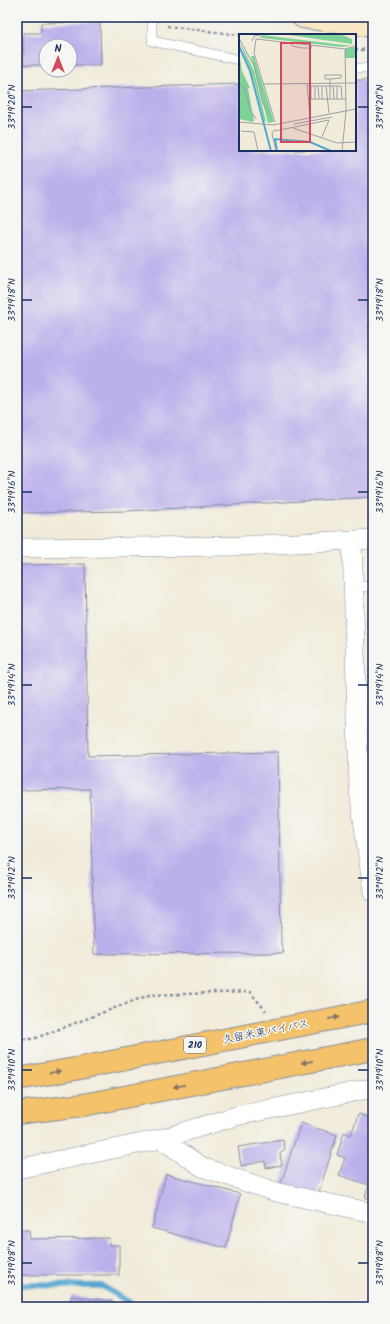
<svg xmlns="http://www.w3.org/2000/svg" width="390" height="1324" font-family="Kalam,'Klee One',sans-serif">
<rect width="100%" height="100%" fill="#f6f6f2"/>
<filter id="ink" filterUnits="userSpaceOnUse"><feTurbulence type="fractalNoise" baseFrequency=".025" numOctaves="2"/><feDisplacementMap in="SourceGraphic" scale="8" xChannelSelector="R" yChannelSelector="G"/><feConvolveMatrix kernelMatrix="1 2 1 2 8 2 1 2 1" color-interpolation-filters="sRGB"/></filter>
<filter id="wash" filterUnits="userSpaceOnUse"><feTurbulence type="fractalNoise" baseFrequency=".012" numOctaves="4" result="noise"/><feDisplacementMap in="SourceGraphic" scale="16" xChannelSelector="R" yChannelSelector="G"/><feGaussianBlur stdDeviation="0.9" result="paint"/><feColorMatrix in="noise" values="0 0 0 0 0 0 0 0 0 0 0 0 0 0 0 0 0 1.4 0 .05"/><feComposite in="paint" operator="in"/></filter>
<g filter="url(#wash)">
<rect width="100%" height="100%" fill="#f1ebda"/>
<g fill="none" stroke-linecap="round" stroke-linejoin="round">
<!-- stream -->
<polyline stroke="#56a8d1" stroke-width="6" points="17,1285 102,1286 137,1307"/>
</g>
<g id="blocks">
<!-- building -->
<g fill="#bcb0eb">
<polygon points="100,22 101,65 70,65 70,46 46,46 46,65 24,65 23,33 41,33 41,23"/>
<polygon points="355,80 373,80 373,497 127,511 17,513 17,91 240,84 240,150 355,150"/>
<polygon points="85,564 88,756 278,752 281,944 284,953 94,954 90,789 17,790 17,565"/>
<polygon points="358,1114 373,1119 373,1199 365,1197 369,1185 339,1175 345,1158 337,1155 344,1132 351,1135"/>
<polygon points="301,1123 337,1135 318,1195 281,1183"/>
<polygon points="283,1140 285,1149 280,1154 282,1165 266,1168 265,1161 241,1166 238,1147"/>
<polygon points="166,1174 240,1194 226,1248 152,1228"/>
<polygon points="19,1230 29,1230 30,1239 109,1238 109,1245 119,1245 119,1275 17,1275 17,1239 19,1239"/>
<polygon points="71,1296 112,1301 111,1307 70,1307"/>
</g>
</g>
</g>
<g filter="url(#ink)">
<use href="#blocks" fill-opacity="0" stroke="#868d9c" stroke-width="1"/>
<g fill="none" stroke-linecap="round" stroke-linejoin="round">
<defs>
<g id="lane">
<polyline points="152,17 152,41 240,60"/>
<polyline points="355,68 373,68"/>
<polyline points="353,587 373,586"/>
<polyline points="358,757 373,757"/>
</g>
<g id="street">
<polyline points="352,540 359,790 373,892"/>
<polyline points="17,548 240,546 373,539"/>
<polyline points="161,1139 202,1167 276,1192 373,1213"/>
<polyline points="17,1169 161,1139 236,1116 373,1088"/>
</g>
<polyline id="secondary" points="303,17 373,26"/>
<g id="highway">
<polyline points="17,1079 75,1069 373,1011"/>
<polyline points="17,1113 83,1105 373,1049"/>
</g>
</defs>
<!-- lane casing -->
<use href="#lane" stroke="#868d9c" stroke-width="10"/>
<!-- street casing -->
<use href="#street" stroke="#868d9c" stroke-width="20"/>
<!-- secondary casing -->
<use href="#secondary" stroke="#868d9c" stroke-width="24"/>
<!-- highway casing -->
<use href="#highway" stroke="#868d9c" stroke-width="24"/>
<!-- path -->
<g stroke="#868d9c" stroke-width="2.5" stroke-dasharray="3 3" stroke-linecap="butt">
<polyline points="90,17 138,23"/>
<polyline points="167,26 240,35"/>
<polyline points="355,49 373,51"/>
<polyline points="17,1039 33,1039 149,995 250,992 266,1011"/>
</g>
<!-- lane -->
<use href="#lane" stroke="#fff" stroke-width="9"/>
<!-- street -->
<use href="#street" stroke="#fff" stroke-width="19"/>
<!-- secondary -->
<use href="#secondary" stroke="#fae7c3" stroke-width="22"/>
<!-- highway -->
<use href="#highway" stroke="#f3c26a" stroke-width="22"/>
</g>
<!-- one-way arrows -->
<defs><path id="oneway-solid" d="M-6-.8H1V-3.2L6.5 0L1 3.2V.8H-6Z"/></defs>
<g fill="#7c7163">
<use href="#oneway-solid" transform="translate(334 1018) rotate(-11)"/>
<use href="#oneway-solid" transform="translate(307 1062) rotate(169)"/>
<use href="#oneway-solid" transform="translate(55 1072) rotate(-10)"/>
<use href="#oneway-solid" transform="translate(179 1086) rotate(169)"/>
</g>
</g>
<!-- ticks -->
<path fill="none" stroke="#1b2f5e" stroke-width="1.5" d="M22 107H32M358 107H368M22 300H32M358 300H368M22 492H32M358 492H368M22 685H32M358 685H368M22 878H32M358 878H368M22 1070H32M358 1070H368M22 1263H32M358 1263H368"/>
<g text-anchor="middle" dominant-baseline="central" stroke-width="3" stroke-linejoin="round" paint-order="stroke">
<!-- shield labels -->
<rect fill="#f6f6f2" stroke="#5d6b8a" stroke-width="1" x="184" y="1037" width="22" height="16" rx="3"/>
<g font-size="10" font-weight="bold" fill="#1b2f5e">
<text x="195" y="1045">210</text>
</g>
<!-- street labels -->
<g font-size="11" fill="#1b2f5e" stroke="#f6f6f2">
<text transform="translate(266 1032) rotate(-11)">久留米東バイパス</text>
</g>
</g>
<!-- overview -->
<g transform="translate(239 34)">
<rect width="117" height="117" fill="#f1ebda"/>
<path d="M43 0H101L113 5V10ZM23 1 113 12 102 13 23 4ZM0 6 15 37 27 88 25 87 15 47ZM117 13 116 24H106V15ZM0 18 3 37 11 54H9L15 87 13 88 0 85ZM12 22H15L35 88 29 89Z" fill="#7dd295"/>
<path fill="none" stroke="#56a8d1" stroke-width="2" d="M0 12 11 37 32 117M38 117 36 105 71 108 92 117"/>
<path fill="none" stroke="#9ba0a8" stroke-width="1" d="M0 4 15 32 24 70 31 79M13 7 16 1 22 2V4M53 8V12L63 14H72V11M0 48 6 55 11 76 17 85M68 49 71 84M24 50 117 49M69 52H91V45H86V41H102V44L91 45M72 52V65M76 52V65M79 52 80 65M83 52V65M87 52 90 79M94 52 95 65M98 52V65M69 65H107M91 65V52H102L103 65M0 88 34 91 117 75M36 88 15 19 17 5 106 15 117 12M55 90 93 83M54 94 98 109 117 108M36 95 33 100 37 117M2 97 15 98 19 117M36 97 90 86M83 103 90 86M103 117 107 77 106 15"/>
<path fill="#d1495b" fill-opacity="0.15" stroke="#d1495b" stroke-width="2" d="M42 9H71V108H42Z"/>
<rect width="117" height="117" fill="none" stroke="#1b2f5e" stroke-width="2"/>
</g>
<!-- margin -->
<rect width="390" height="1324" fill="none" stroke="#f6f6f2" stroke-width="44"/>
<!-- north arrow -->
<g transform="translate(58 58)"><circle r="19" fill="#f6f6f2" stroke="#9ea6b7"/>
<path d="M0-3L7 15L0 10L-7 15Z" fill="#d1495b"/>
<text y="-6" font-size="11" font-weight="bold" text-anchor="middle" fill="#1b2f5e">N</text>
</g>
<rect x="22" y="22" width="346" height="1280" fill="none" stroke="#1b2f5e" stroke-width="1.5"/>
<g font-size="10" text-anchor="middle" fill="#1b2f5e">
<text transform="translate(11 107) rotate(-90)" y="4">33°19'20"N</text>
<text transform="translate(379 107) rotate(-90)" y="4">33°19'20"N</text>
<text transform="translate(11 300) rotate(-90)" y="4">33°19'18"N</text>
<text transform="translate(379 300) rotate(-90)" y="4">33°19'18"N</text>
<text transform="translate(11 492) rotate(-90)" y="4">33°19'16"N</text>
<text transform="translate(379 492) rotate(-90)" y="4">33°19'16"N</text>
<text transform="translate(11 685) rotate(-90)" y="4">33°19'14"N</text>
<text transform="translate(379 685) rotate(-90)" y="4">33°19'14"N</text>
<text transform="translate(11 878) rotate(-90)" y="4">33°19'12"N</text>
<text transform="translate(379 878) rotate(-90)" y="4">33°19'12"N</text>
<text transform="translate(11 1070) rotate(-90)" y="4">33°19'10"N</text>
<text transform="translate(379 1070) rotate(-90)" y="4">33°19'10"N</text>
<text transform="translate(11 1263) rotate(-90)" y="4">33°19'08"N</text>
<text transform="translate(379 1263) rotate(-90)" y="4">33°19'08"N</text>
</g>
</svg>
